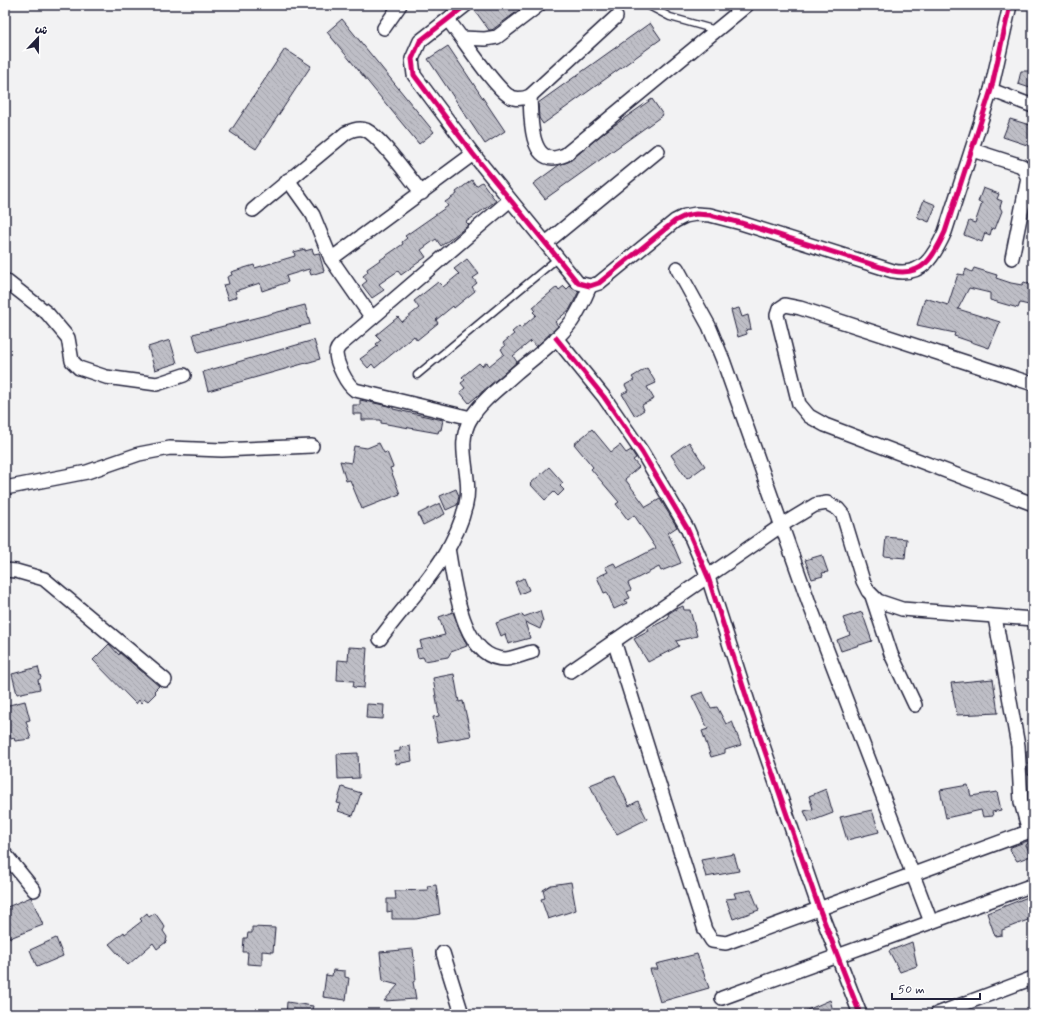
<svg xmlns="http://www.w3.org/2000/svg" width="1038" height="1019" font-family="Mynerve,'Playpen Sans Arabic',sans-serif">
<defs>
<pattern id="building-back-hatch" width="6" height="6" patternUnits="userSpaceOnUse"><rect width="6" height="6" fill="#bebec6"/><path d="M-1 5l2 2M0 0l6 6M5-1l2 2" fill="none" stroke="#a3a3ab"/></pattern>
</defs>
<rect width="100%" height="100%" fill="#f2f2f3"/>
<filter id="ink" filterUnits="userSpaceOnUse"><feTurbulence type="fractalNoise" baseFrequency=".025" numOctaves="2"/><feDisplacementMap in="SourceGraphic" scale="8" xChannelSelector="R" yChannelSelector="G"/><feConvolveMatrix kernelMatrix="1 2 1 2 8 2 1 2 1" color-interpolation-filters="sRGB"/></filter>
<g filter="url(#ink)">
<!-- building -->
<g fill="url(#building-back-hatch)" stroke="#22223b">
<polygon points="474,5 526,5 492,30 489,30 473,8"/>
<polygon points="342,19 434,132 419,144 327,32"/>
<polygon points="650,23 661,39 543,124 539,118 538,103"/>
<polygon points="448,46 505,131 485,144 428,59"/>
<polygon points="285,49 311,66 256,149 230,132"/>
<polygon points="1021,71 1033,71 1033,89 1018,84"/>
<polygon points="652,99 663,115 545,199 533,184 559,165 570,161 606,131"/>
<polygon points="1010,119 1033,126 1033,147 1003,137"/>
<polygon points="472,180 476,186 482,182 496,201 466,222 469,225 441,246 436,239 421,250 426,257 401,275 398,271 379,284 384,290 372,298 362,285 367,281 363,276 368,272 367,269 403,244 402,242 407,238 405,236 448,206 445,202 457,194 456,192"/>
<polygon points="983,188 999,194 997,199 1002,201 1000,207 1002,211 995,229 992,228 990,235 985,233 982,242 964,235 969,221 975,223 982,203 978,202"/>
<polygon points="924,200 936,205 929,222 917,217"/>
<polygon points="305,249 305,251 312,249 314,254 319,253 324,271 311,275 309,269 286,276 288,282 262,291 260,283 235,291 237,297 228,300 223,285 229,284 227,277 232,275 231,272 254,265 255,268 295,256 294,252"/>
<polygon points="467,259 479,274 473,278 477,283 472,287 475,291 454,308 453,306 436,320 438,323 417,340 414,336 375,368 372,364 368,368 360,359 378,346 376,344 381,340 376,335 398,317 402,322 419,308 414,301 438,282 443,287 459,274 454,269"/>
<polygon points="974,268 997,275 996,278 1011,283 1022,285 1024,282 1033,285 1033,306 1020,303 1018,308 990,300 990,293 969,288 958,309 1000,322 989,348 954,336 955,333 917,325 925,298 948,305 958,274 964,275 966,269 972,272"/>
<polygon points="564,286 567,289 570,286 579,291 570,309 555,322 558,326 536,347 531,341 513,356 517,362 469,403 460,392 465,388 461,383 465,380 462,377 479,363 482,366 487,362 489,366 504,354 501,349 505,346 503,343 514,334 512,332 519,326 521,328 536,315 533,312 535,310 533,307 557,287 559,290"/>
<polygon points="305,305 310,324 198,353 193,334"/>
<polygon points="739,308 742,317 748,315 751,329 746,330 747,334 738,337 731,310"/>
<polygon points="170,340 177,363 155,370 148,347"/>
<polygon points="314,340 320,359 208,391 203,372"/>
<polygon points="647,368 656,383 647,387 654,399 642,405 644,410 635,416 622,394 628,391 625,385 634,380 632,377"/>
<polygon points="360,400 393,407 393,409 443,420 441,430 439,430 438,433 381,423 381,420 362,420 362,414 353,414 353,405 360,405"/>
<polygon points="592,429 611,452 620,445 626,453 631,450 636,458 633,460 639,467 625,479 646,507 660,499 677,527 668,533 681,563 661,571 659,567 628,583 631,590 627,592 630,598 625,600 627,603 614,609 607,592 604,593 597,577 608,572 605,567 614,563 617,568 656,548 634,515 628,520 616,504 619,502 591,469 593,467 574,444"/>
<polygon points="689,442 705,466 687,479 671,455"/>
<polygon points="379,443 384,453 387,452 393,467 390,468 400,494 362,509 350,480 346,481 340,461 351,463 354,446 367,448"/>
<polygon points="549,467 563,483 560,486 564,490 558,496 554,492 545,500 530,484"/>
<polygon points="456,489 459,496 457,505 446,510 440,496"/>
<polygon points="440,503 445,514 423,525 418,514"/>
<polygon points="886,537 907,539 905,558 884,556"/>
<polygon points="822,555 828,572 822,573 823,576 812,579 805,560"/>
<polygon points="524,578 529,590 520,594 515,582"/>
<polygon points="683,606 684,610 690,610 697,636 676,641 679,646 648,662 634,639 649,631 648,629 669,618 668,614 674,610"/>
<polygon points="540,611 543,621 540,629 525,622 530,638 508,644 505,634 501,636 496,623 522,614 523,617"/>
<polygon points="453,612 467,646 451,652 448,657 425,661 423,657 418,658 416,649 422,648 420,641 445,635 439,617"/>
<polygon points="862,612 872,641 841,651 837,640 850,635 843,618"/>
<polygon points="109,644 119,655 120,653 159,686 154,691 156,693 148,701 145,699 141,703 139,700 136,704 93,660"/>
<polygon points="349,647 367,648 364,688 353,687 354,681 337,680 338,660 348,661"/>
<polygon points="38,667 41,678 38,680 40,689 17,694 12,674"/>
<polygon points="454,674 459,702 463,701 471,736 438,742 433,717 439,716 433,678"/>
<polygon points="993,679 998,713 957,715 951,683"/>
<polygon points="703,692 711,708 717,707 726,724 732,721 741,745 725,750 725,753 711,757 702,731 708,729 692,696"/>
<polygon points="25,701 30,720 26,721 31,739 15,741 14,738 11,739 10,735 7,735 5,706"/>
<polygon points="367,704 384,705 383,719 366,718"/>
<polygon points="410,746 412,761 396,764 394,752 400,751 400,748"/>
<polygon points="1026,751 1033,751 1033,775 1028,775"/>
<polygon points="358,753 359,778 338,779 337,754"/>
<polygon points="615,775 629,806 638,801 647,819 617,834 602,811 590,785"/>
<polygon points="968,785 971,796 997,792 1001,810 992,812 993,816 983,817 981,810 946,818 940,790"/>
<polygon points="342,787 361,793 353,816 338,811 341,804 337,803"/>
<polygon points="826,789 833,813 809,822 804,811 813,809 809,796"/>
<polygon points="872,810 879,832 847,840 840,817"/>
<polygon points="1033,839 1026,845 1031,856 1017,861 1010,850 1011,847"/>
<polygon points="734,854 739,871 706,877 701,860"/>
<polygon points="571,882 576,910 548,919 541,899 545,898 543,890 551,885"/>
<polygon points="436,885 440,914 416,919 392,919 392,911 387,912 387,899 396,899 395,891 428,890 427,886"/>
<polygon points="751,890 759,910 733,919 726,899 736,898 734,893"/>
<polygon points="1033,895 1033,918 1002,930 1002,935 995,936 987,913"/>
<polygon points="31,897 43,925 10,938 5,928 5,908"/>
<polygon points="147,913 149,917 155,913 165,927 163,931 167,937 166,942 157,949 153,943 128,965 109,944 124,932 125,934 142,921 140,919"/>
<polygon points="252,927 275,928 273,952 262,951 262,965 247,964 248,952 243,952 244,938 247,938 248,933 252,933"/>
<polygon points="56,938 63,956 37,967 30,950"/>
<polygon points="912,942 917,966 900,972 889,951"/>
<polygon points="413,949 416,980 413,982 416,999 384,1001 398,985 383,981 380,952"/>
<polygon points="697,954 709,988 660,1002 650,969 658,969 656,964"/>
<polygon points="333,970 345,971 345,977 349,978 346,1000 323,997 326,975 332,976"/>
<polygon points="830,1000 834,1014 798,1014"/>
<polygon points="287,1002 313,1006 311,1014 286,1014"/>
</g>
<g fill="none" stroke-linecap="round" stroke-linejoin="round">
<defs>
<g id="lane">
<polyline points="647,5 670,17 716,30"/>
<polyline points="417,375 558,258"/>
</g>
<g id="street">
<path d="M466 5 420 41 412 59 414 75 473 154 578 283 590 286 599 283 675 221 685 216 696 214 710 215 741 223 893 271C923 277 934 256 945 232L991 90 1010 5"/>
<path d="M448 20C462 37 493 86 509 96 516 100 523 99 530 96L616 17"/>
<polyline points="384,28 400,5"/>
<polyline points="462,38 485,39 497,37 539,5"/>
<polyline points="991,90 1033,106"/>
<path d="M530 96C531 112 529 158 553 158 557 158 561 156 565 155L747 5"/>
<polyline points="972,150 1022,166 1028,178 1012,258"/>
<polyline points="288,180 313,215 331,259 372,318"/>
<path d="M253 210 346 133C352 130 359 127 366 130 382 138 409 178 422 193"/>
<polyline points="546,243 658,151"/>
<polyline points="331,259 473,154"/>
<polyline points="677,268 709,326 723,360 809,603 931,922"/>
<polyline points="5,280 47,313 68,338 72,361 79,368 106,377 157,384 184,375"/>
<polyline points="556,338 604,397 642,452 687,528 708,577 749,705 819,908 860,1014"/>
<polyline points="1033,384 800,308 785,305 779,309 777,315 799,404 809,416 825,425 1033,504"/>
<path d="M471 418 355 390C346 384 337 364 336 354 336 349 339 346 343 343L510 200"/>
<polyline points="5,488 87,472 139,454 170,448 222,450 312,446"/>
<path d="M448 548C454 580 461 660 506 659 514 658 524 654 532 652"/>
<polyline points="5,570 16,571 44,579 165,680"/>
<polyline points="872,596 891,654 915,705"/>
<polyline points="995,617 1018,746 1021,802 1029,831"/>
<path d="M380 639C411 596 454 558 466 504 473 475 454 446 471 418 482 400 501 387 516 373 535 357 557 341 572 321 579 311 585 298 590 286"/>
<polyline points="614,641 705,930 712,941 726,943 1033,830"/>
<polyline points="571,671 782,525 815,505 827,503 838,509 843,515 863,581 868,591 878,601 902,609 1033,619"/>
<polyline points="5,854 34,890"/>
<polyline points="443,953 462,1014"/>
<polyline points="722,998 1033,885"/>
<polyline points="937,1014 1033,978"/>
</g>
</defs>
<!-- lane casing -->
<use href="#lane" stroke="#22223b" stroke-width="9"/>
<!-- street casing -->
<use href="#street" stroke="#22223b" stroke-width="16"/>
<!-- lane -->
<use href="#lane" stroke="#fff" stroke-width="6"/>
<!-- street -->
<use href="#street" stroke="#fff" stroke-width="13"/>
<defs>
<g id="cycleway">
<path d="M466 5 420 41 412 59 414 75 473 154 578 283 590 286 599 283 675 221 685 216 696 214 710 215 741 223 893 271C923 277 934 256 945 232L991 90 1010 5"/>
<polyline points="556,338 604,397 642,452 687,528 708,577 749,705 819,908 860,1014"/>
</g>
</defs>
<!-- cycleway casing -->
<use href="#cycleway" stroke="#fff" stroke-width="8"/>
<!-- cycleway -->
<use href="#cycleway" stroke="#d6006c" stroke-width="5"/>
</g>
</g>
<!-- margin -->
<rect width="1038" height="1019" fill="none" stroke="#fff" stroke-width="20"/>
<rect x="10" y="10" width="1018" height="999" fill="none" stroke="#22223b" stroke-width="1.5" filter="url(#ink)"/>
<!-- north arrow -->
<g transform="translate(38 38) rotate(22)" stroke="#ffffff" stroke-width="3" paint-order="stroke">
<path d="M0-3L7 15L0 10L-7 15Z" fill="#22223b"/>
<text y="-6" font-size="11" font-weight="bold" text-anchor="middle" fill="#22223b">ش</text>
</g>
<!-- scale -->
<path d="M892 993v6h88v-6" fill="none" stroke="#22223b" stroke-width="2"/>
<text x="898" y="993" font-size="12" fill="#22223b" stroke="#ffffff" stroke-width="3" paint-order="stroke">50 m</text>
</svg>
